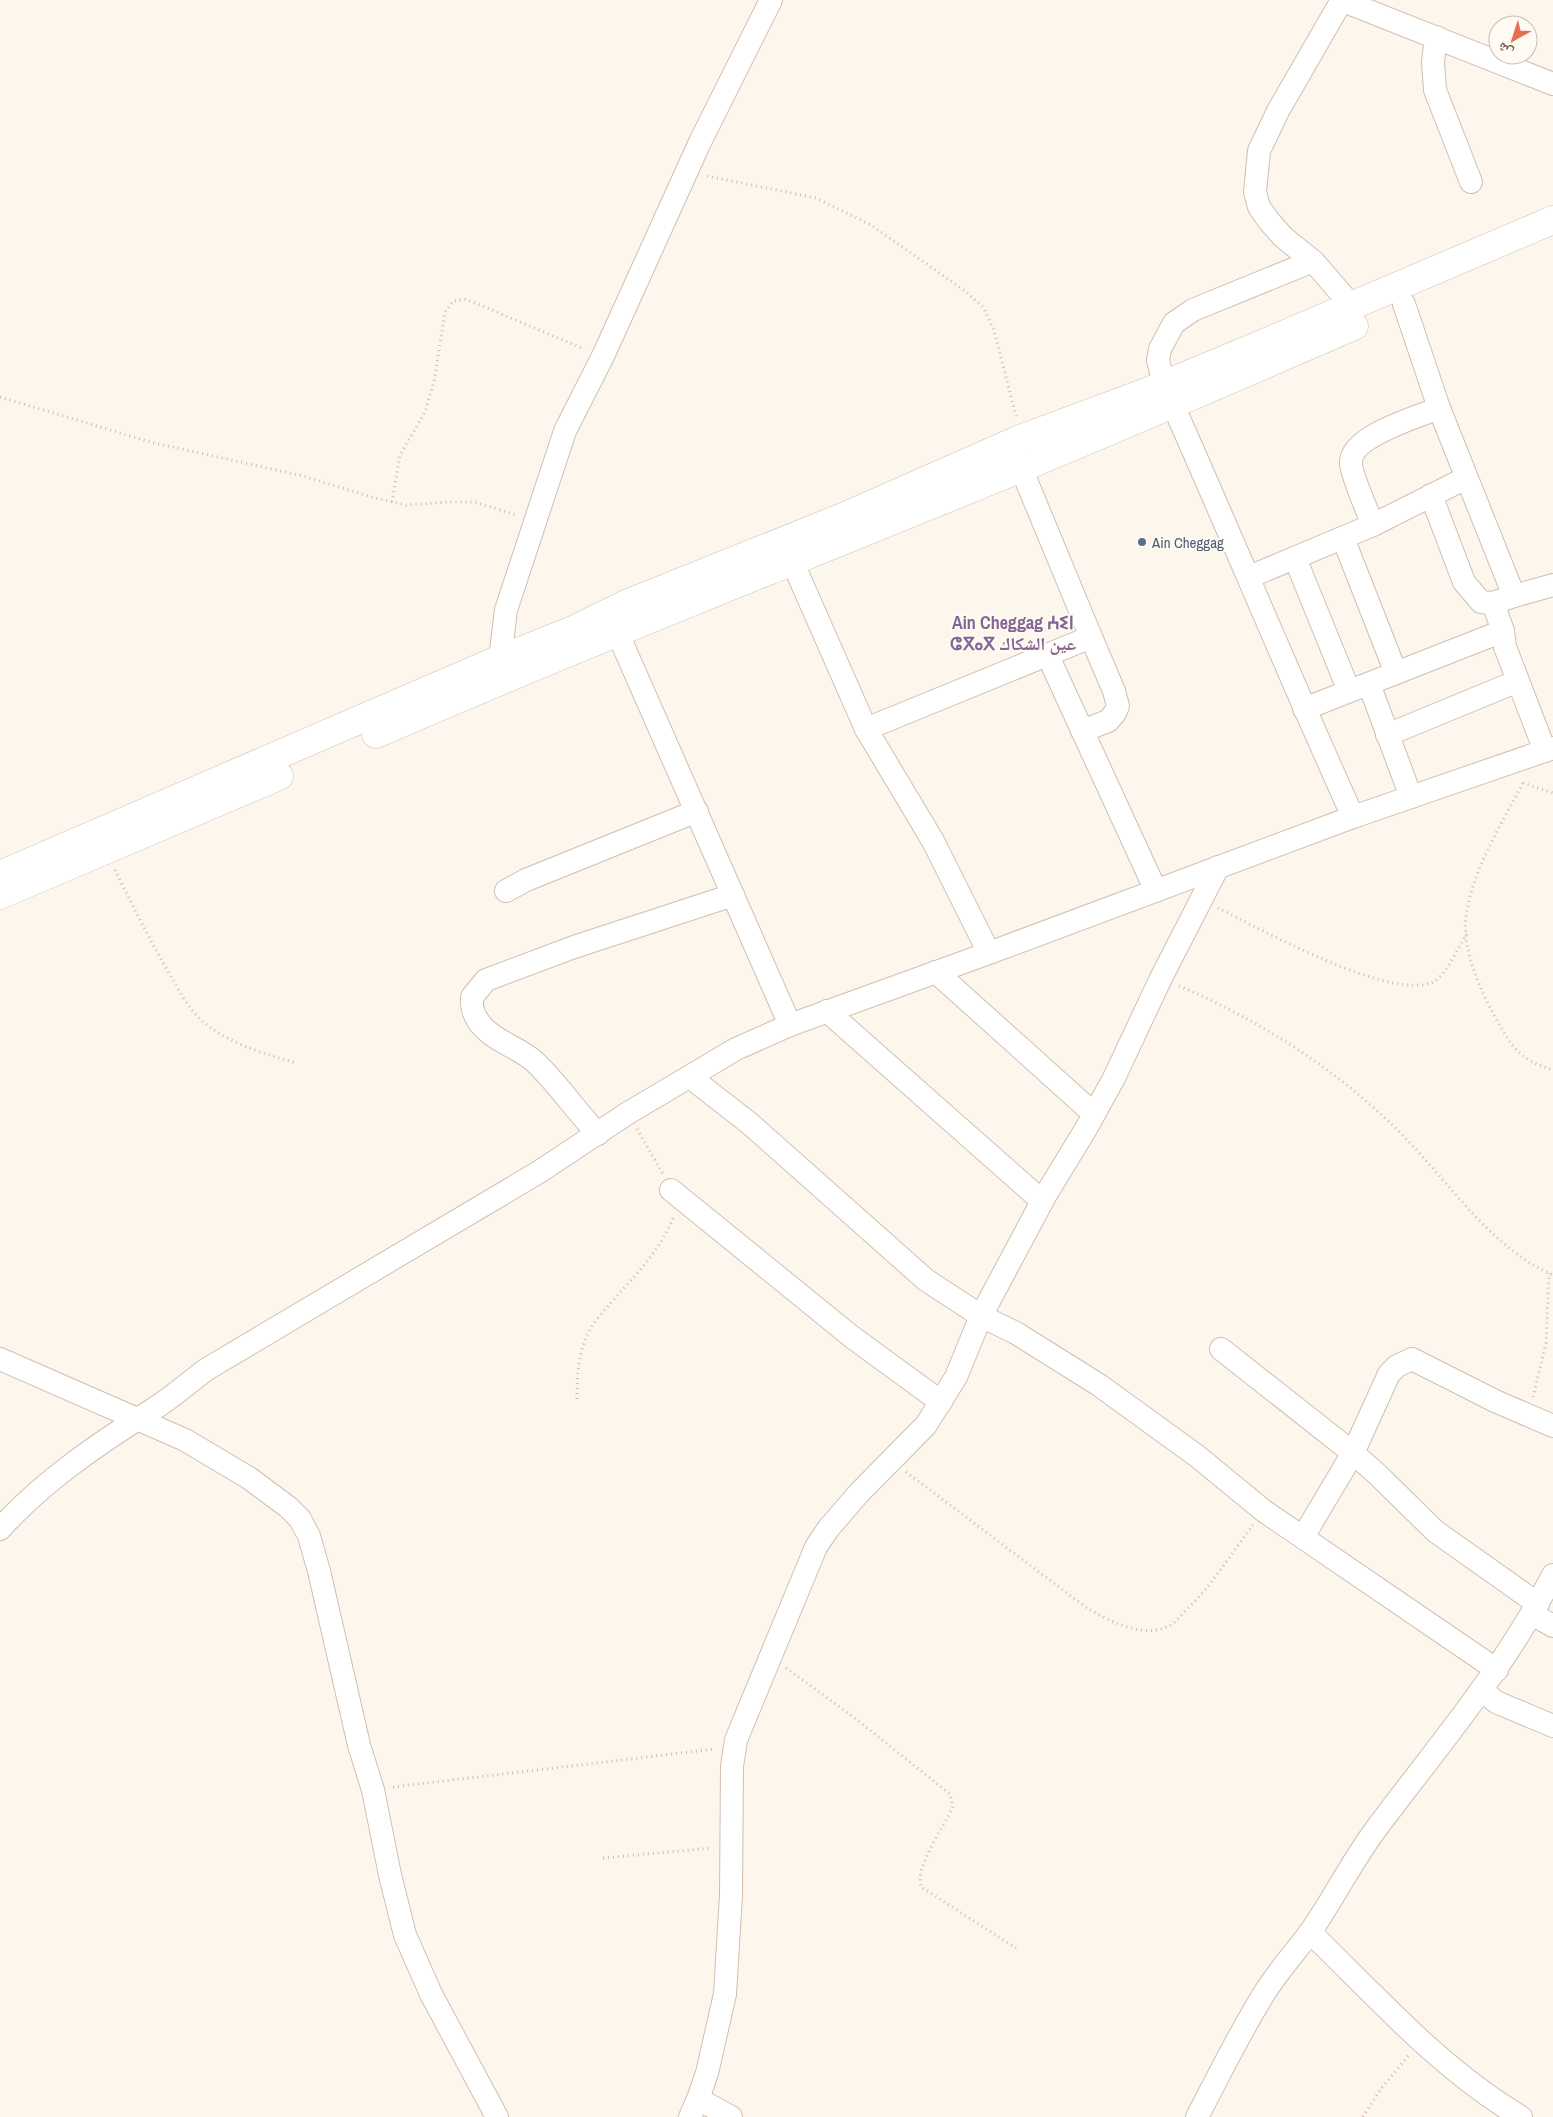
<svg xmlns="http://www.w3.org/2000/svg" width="1553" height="2117" font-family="'Archivo Narrow','Noto Naskh Arabic','Noto Sans Tifinagh',sans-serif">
<rect width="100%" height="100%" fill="#fdf6ec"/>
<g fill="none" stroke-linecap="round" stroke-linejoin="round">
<defs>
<g id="minor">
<polyline points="1341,0 1553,84"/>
<polyline points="1342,0 1278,111 1259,151 1255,192 1259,207 1269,221 1283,237 1313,261 1352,306"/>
<polyline points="1436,37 1433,62 1435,90 1471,182"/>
<path d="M1313 261 1193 310 1174 323 1160 349 1158 360 1164 384 1173 405C1234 542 1291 680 1353 817"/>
<polyline points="1404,304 1439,408 1514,596 1493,603 1503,631 1505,647 1545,751"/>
<polyline points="1431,495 1464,582 1481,602 1493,603"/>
<path d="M1373 525C1368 513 1351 474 1351 463 1350 436 1418 417 1439 408"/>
<polyline points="1343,538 1396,673"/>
<polyline points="1295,558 1349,691"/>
<polyline points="792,561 866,729 933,841 989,953"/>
<polyline points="1249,577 1373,525 1466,478"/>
<polyline points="1514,596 1553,585"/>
<polyline points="611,618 790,1025"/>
<polyline points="1048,656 1156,891"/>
<polyline points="500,659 506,610 565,431 604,354 700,142 771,0"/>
<polyline points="1369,684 1411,797"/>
<polyline points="1304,709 1503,631"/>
<polyline points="866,729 1091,637 1021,468"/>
<polyline points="1082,731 1108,721 1115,713 1118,706 1114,691 1091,637"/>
<polyline points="1387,735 1518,681"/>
<polyline points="506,891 526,880 697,811"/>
<polyline points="936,972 1094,1114"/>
<polyline points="827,1011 1042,1201"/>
<polyline points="690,1077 749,1123 926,1280 981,1316 1016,1333 1099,1385 1197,1456 1264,1511 1497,1670"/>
<path d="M598 1134C576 1111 558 1084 535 1062 520 1048 498 1043 484 1028 475 1019 471 1010 472 997L486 980 574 947 733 895"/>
<polyline points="671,1190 852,1337 941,1402"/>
<polyline points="1221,1349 1353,1453 1389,1374 1397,1366 1412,1359 1495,1401 1553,1426"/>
<polyline points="0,1359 185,1440 249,1478 288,1507 300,1519 309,1536 319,1571 359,1745 373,1790 390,1875 405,1935 431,1994 497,2117"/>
<path d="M0 1529C43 1481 98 1444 152 1410 172 1398 189 1382 207 1369L539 1172 628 1113 736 1049 790 1025 989 953 1353 817 1553 748"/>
<polyline points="1303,1537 1353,1453 1377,1474 1435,1531 1538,1604"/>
<polyline points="1532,1614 1553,1626"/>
<polyline points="1482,1690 1496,1702 1553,1726"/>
<path d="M1310 1932C1377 1997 1440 2069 1521 2117"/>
<polyline points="698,2099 707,2073 725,1994 731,1895 732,1766 736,1740 816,1547 828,1529 859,1493 926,1425 956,1377 981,1316 1045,1196 1087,1127 1114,1078 1161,978 1218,867"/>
<polyline points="690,2117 698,2099 731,2117"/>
<path d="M1197 2117C1218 2077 1238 2036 1262 1997 1276 1973 1295 1953 1311 1931 1334 1898 1352 1861 1376 1829 1438 1746 1505 1668 1553 1575"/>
</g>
<g id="tertiary">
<path d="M376 734C589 641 806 557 1021 468 1132 422 1243 374 1354 326"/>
<polyline points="0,875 500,659 573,630 626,604 843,517 1020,439 1149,391 1243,352 1553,220"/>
<polyline points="0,895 279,776"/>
</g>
</defs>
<!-- minor casing -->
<use href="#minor" stroke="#d1beb0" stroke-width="24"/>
<!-- tertiary casing -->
<use href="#tertiary" stroke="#d1beb0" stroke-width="29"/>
<!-- path -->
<g stroke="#d9b8a5" stroke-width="3" stroke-dasharray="1 4" stroke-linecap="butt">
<polyline points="707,176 816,198 871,225 965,291 983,307 994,330 1016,416"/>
<polyline points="0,397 150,442 303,476 375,498 406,505 449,502 475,502 516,515"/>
<polyline points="392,502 400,455 425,412 434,382 445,312 453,301 464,299 473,302 584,349"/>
<path d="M1523 783C1501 825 1472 870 1466 917 1462 949 1479 987 1494 1015 1510 1045 1519 1060 1553 1070"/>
<polyline points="1523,783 1553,793"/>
<path d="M115 870C132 905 150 940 170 975 180 992 190 1012 206 1024 232 1045 265 1054 296 1063"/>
<path d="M1218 908C1259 928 1394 1004 1435 981 1446 975 1459 945 1467 934"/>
<path d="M1179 986C1266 1023 1347 1076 1412 1145 1453 1189 1495 1250 1553 1275"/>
<polyline points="637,1129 663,1174"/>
<polyline points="1533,1397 1546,1343 1549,1273"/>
<path d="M577 1399C577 1377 578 1355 587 1335 592 1324 602 1313 610 1304 633 1277 660 1252 673 1218"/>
<path d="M906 1472 1087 1608C1109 1621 1141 1638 1167 1627 1174 1625 1179 1617 1184 1612 1211 1587 1230 1555 1253 1525"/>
<path d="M786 1668 852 1716 950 1794 953 1806C945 1826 914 1867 921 1887L1016 1948"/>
<polyline points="393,1787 715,1749"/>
<polyline points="603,1858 712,1848"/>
<polyline points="1363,2117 1380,2090 1409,2055"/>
</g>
<!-- minor -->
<use href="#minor" stroke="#fff" stroke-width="22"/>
<!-- tertiary -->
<use href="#tertiary" stroke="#fff" stroke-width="28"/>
</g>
<!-- markers -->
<circle fill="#5c6f8a" stroke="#fffaf3" stroke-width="2" cx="1142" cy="542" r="5"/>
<g text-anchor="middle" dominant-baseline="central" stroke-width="4" stroke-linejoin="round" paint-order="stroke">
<!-- service labels -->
<g font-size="15" fill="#4e5e75" stroke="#fffaf3" text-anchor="start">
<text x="1152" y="542">Ain Cheggag</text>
</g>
<!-- quarter labels -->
<g font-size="18" font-weight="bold" fill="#846695" stroke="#fffaf3">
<text x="1013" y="622">Ain Cheggag ⵄⵉⵏ<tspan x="1013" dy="21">ⵛⴳⴰⴳ عين الشكاك</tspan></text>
</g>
</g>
<!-- north arrow -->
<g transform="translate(1513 40) rotate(219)"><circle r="24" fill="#fffaf3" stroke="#cabbb1"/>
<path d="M0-4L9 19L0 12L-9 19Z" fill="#e76f51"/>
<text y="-8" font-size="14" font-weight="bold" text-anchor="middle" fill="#7a5c4d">ش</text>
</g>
</svg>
